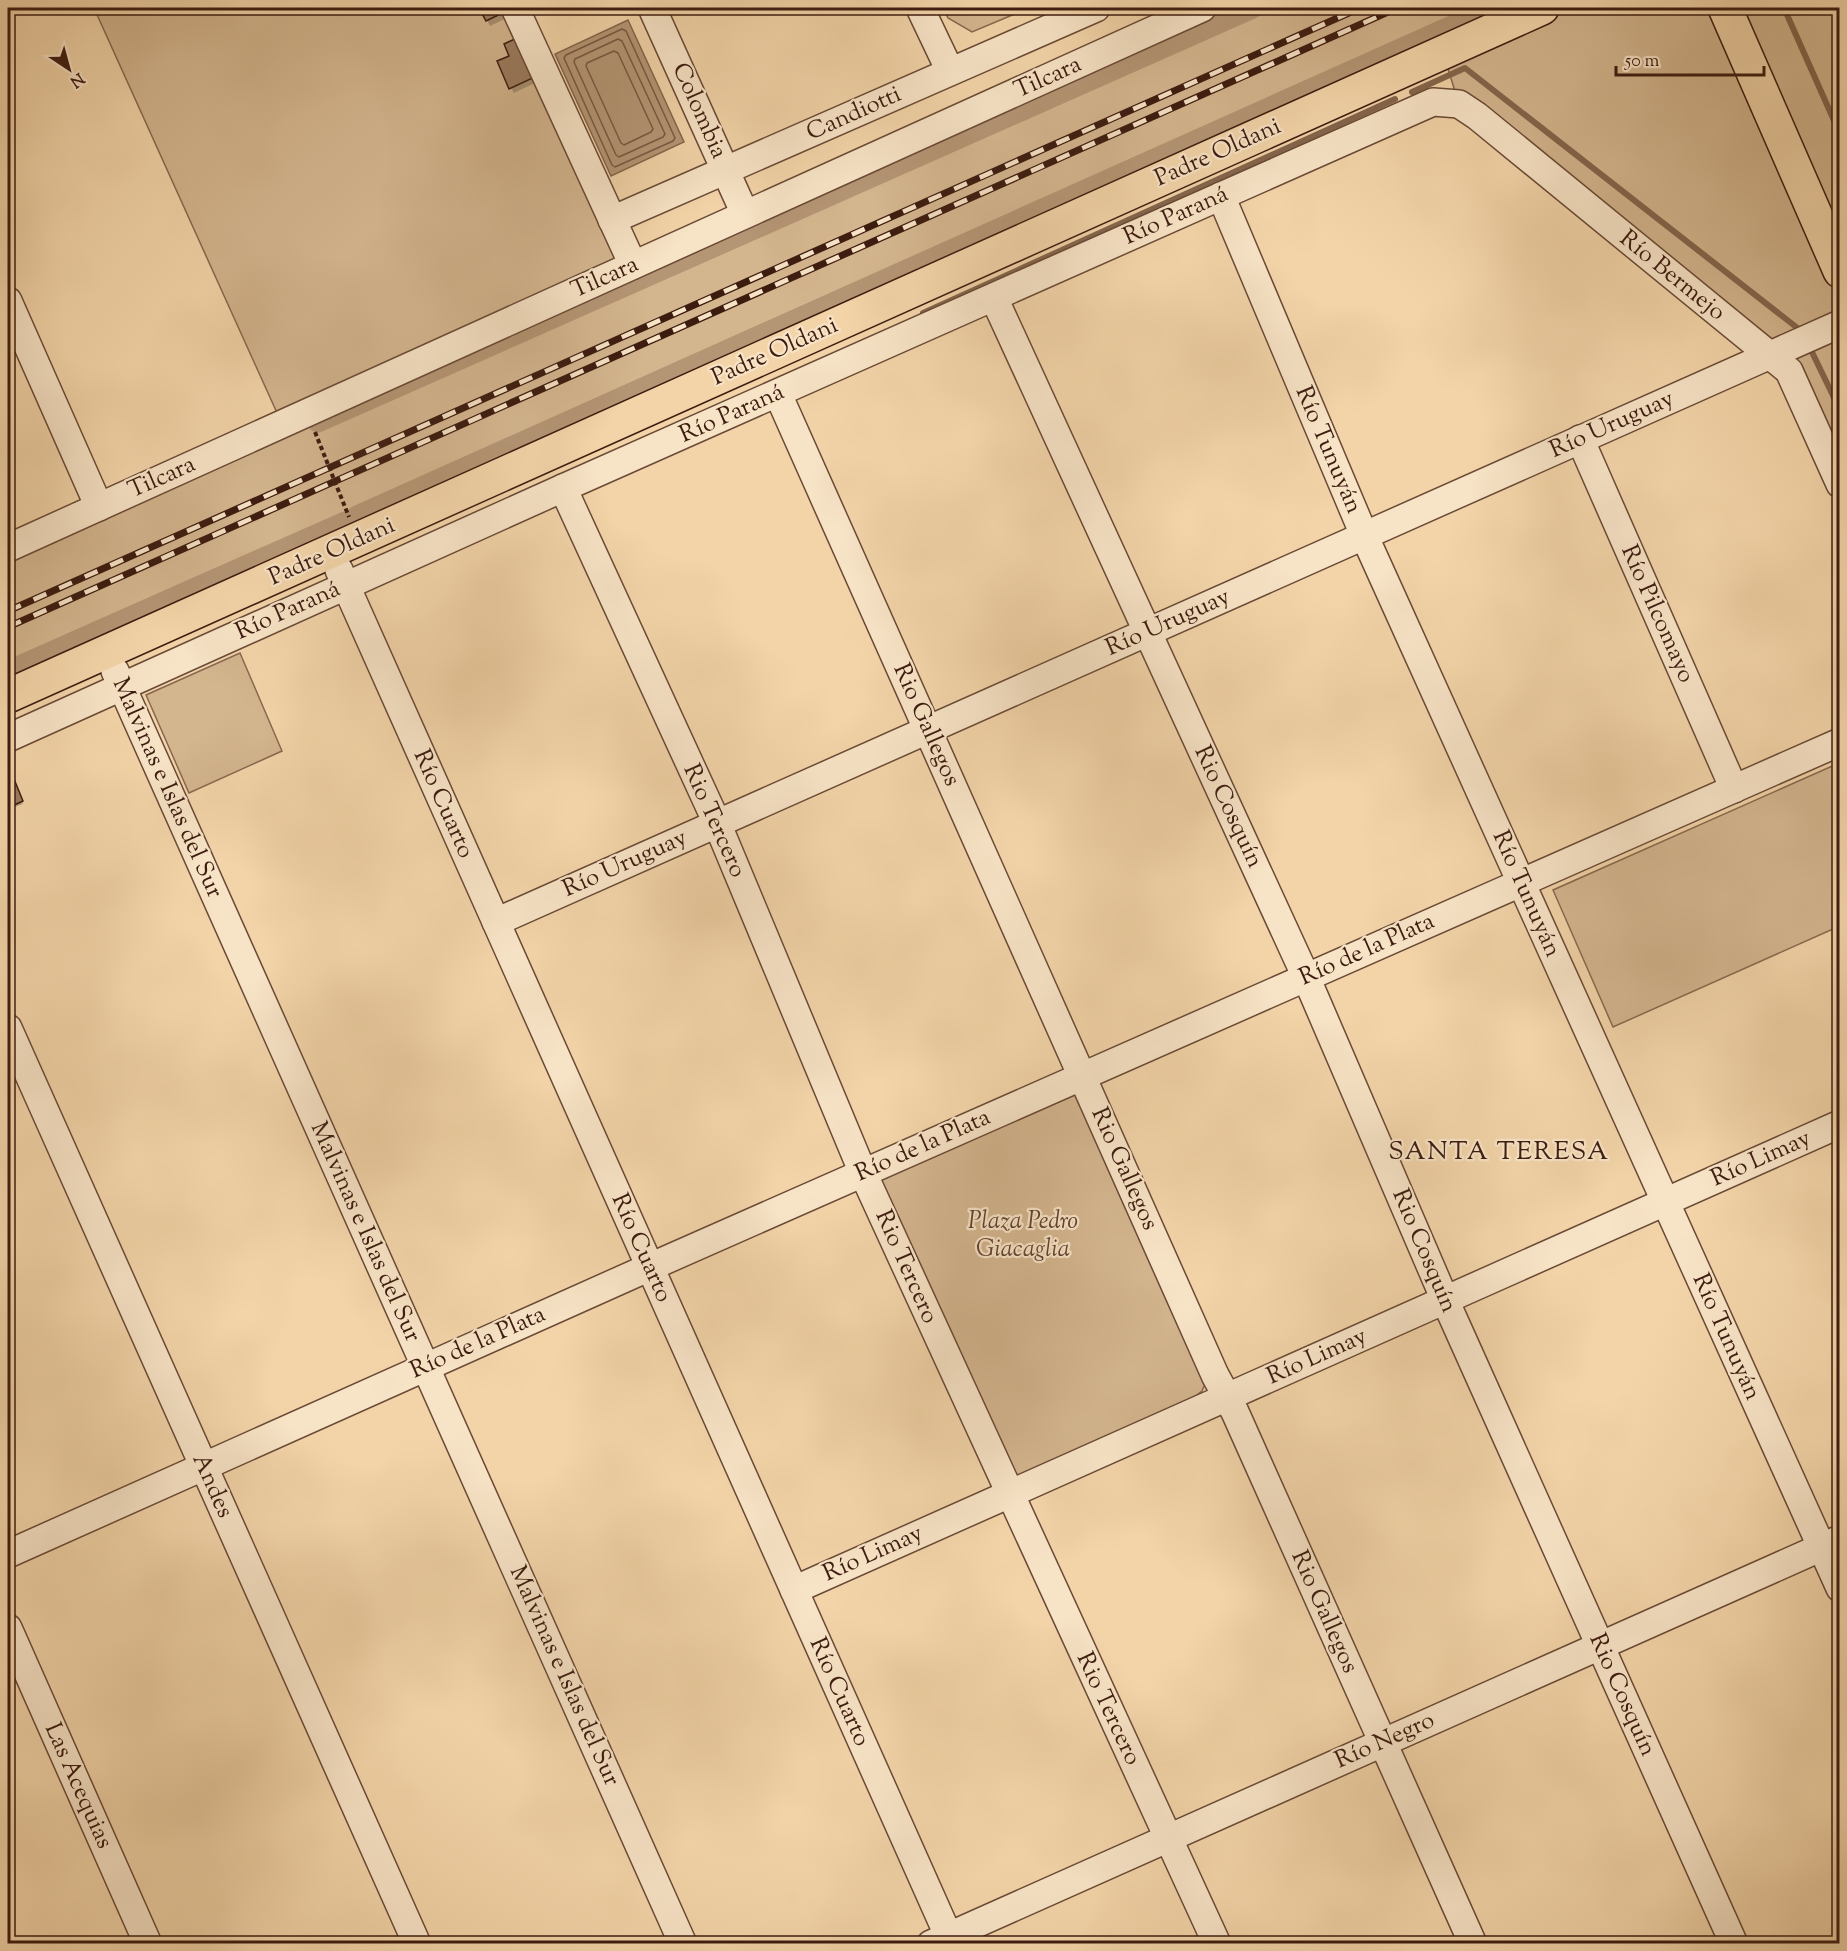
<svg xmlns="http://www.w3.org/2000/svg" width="1847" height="1951" font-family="'Sorts Mill Goudy',serif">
<rect width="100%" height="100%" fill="#f2d4a8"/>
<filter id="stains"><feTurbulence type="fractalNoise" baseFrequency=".00333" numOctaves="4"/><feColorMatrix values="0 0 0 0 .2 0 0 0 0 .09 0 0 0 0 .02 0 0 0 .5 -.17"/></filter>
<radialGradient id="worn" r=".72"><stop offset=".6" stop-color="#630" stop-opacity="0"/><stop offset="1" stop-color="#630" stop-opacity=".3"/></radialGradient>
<!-- green -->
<g fill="#d3b58e" stroke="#88684f" stroke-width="1.5">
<polygon points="94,8 515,8 633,265 1202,8 1839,8 1839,484 1789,371 1459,104 1443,53 8,696 8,548 282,424"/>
<polygon points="943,8 1029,8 972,32 948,18"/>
<polygon points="240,653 282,751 189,793 146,695"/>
<polygon points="1839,763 1839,943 1833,929 1613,1027 1553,890"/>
<polygon points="1079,1088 1207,1380 1202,1391 1190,1400 1022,1480 1010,1477 876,1183 879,1172"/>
</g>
<!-- water -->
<polygon fill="#b49574" stroke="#84654c" stroke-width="1.5" points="628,20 684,142 611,176 555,54"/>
<!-- shadow -->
<g fill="#0003">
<polygon points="481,8 506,8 511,16 490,26"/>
<polygon points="511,56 539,81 514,93 511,88"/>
<polygon points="11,776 23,804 8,810 8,778"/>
</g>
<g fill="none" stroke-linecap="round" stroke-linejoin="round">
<!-- shore -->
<g stroke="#785842" stroke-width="1.5">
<polygon points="622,29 626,31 675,138 673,141 615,167 612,165 564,58 566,55"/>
<polygon points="618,39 622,41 665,134 663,137 619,157 616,155 574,62 575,59"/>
<polygon points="614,51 618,53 653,129 651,132 624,145 621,143 586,66 587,63"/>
</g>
<!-- stream -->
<g stroke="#84654c" stroke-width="6">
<polyline points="1784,8 1840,134"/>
<polyline points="1412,92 1465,68 1800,330"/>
<polyline points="923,313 1395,99"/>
<polyline points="1810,348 1840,410"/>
</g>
<!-- canal -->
<g stroke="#b49574" stroke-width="21">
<polyline points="318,422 1253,8"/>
<polyline points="357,516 1492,8"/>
<polyline points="8,671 345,522"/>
</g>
</g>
<!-- building -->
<g fill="#9b7c5f" stroke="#3d1c10" stroke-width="1.5">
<polygon points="479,8 507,8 509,10 486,21"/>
<polygon points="519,37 537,76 509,89 497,61 509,56 504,44"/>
<polygon points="12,774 23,801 8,808 8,776"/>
</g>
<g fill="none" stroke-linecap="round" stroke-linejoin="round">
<defs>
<g id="minor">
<polyline points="515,8 633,265"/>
<polyline points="652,8 745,214"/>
<polyline points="920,8 950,71"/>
<polyline points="1221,196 1364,535 1840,1588"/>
<polyline points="612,220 1096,8"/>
<polyline points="994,298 1306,977 1445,1300 1734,1944"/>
<polyline points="8,301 99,507"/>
<polyline points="778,394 1215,1375 1235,1412 1473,1944"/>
<polyline points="1580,439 1734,789"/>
<polyline points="563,488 717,823 863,1173 1217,1944"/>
<polyline points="8,548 1202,8"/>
<polyline points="339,570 952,1944"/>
<polyline points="115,671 683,1944"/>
<polyline points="8,738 563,488 1433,102 1459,104 1477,116 1789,371 1840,484"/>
<polyline points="496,922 1840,324"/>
<polyline points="8,1028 417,1944"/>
<polyline points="8,1554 650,1267 1840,742"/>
<polyline points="794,1590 1840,1124"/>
<polyline points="8,1628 148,1944"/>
<polyline points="931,1944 1840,1539"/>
</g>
<polyline id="major" points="8,696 1542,8"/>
<polyline id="highway" points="1725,8 1840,271"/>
</defs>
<!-- minor casing -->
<use href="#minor" stroke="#6a4a36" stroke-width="30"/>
<!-- major casing -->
<use href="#major" stroke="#3d1c10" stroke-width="36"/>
<!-- highway casing -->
<use href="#highway" stroke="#3d1c10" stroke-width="36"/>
<!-- path -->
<polyline stroke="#3d1c10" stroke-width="4" stroke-dasharray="4.5 3" stroke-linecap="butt" points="315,432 349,517"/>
<!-- minor -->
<use href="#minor" stroke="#f7e3c6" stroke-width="27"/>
<!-- major -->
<use href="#major" stroke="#f2d4a8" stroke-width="33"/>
<!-- highway -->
<use href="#highway" stroke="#f2d4a8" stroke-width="33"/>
<defs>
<g id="rail">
<polyline points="8,611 1360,8"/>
<polyline points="8,627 1397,8"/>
</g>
</defs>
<!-- rail casing -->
<use href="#rail" stroke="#3d1c10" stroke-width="7"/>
<!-- rail -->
<use href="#rail" stroke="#f7e3c6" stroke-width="4.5" stroke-dasharray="14" stroke-linecap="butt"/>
</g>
<g text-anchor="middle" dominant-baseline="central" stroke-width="4.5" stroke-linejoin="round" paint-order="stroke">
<!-- street labels -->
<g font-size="24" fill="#3d1c10" stroke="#f7e3c6">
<text transform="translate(1048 78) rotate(-24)">Tilcara</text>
<text transform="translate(699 111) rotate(66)">Colombia</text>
<text transform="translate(854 114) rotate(-24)">Candiotti</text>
<text transform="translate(1218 153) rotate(-24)">Padre Oldani</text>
<text transform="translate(1176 216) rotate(-24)">Río Paraná</text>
<text transform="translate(1672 276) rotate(39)">Río Bermejo</text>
<text transform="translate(605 278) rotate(-24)">Tilcara</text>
<text transform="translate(775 352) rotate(-24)">Padre Oldani</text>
<text transform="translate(732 414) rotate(-24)">Río Paraná</text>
<text transform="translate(1612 425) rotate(-24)">Río Uruguay</text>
<text transform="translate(1328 450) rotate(67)">Río Tunuyán</text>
<text transform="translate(162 478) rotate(-24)">Tilcara</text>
<text transform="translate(332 552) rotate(-24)">Padre Oldani</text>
<text transform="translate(288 611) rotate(-24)">Río Paraná</text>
<text transform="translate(1657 614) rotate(66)">Río Pilcomayo</text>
<text transform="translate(1168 623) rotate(-24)">Río Uruguay</text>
<text transform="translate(926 725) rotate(66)">Rio Gallegos</text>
<text transform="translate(167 788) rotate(66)">Malvinas e Islas del Sur</text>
<text transform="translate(443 804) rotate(66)">Río Cuarto</text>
<text transform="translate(1228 807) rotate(65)">Rio Cosquín</text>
<text transform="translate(714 821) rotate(66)">Rio Tercero</text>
<text transform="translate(625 864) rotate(-24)">Río Uruguay</text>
<text transform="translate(1526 894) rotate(66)">Río Tunuyán</text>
<text transform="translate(1367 950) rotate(-24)">Río de la Plata</text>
<text transform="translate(923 1146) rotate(-24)">Río de la Plata</text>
<text transform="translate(1761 1159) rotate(-24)">Río Limay</text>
<text transform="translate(1124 1169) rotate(66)">Rio Gallegos</text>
<text transform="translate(365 1232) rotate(66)">Malvinas e Islas del Sur</text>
<text transform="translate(641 1248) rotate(66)">Río Cuarto</text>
<text transform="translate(1424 1251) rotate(67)">Rio Cosquín</text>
<text transform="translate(906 1267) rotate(66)">Rio Tercero</text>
<text transform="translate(1726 1337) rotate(66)">Río Tunuyán</text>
<text transform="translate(478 1343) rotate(-24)">Río de la Plata</text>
<text transform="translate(1317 1357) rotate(-24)">Río Limay</text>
<text transform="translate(212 1486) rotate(66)">Andes</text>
<text transform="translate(873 1554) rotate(-24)">Río Limay</text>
<text transform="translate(1324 1612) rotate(66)">Rio Gallegos</text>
<text transform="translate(564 1676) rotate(66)">Malvinas e Islas del Sur</text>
<text transform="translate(839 1692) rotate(66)">Río Cuarto</text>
<text transform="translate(1622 1695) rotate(66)">Rio Cosquín</text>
<text transform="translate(1108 1709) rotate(65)">Rio Tercero</text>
<text transform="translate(1385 1741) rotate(-24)">Río Negro</text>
<text transform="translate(78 1786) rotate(66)">Las Acequias</text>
</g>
<!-- park labels -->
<g font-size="24" font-style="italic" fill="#624230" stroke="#f7e3c6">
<text x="1023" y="1222">Plaza Pedro<tspan x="1023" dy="28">Giacaglia</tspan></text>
</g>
<!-- neighbourhood labels -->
<g font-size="26" letter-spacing="1.5" fill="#3d1c10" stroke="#f7e3c6">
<text x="1499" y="1152">SANTA TERESA</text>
</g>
</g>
<!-- margin -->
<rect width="1847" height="1951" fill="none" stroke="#f2d4a8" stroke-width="30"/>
<rect x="9" y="9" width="1829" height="1933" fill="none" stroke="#3d1c10" stroke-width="3"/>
<rect x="15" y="15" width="1817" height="1921" fill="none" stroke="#3d1c10" stroke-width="1.5"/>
<!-- north arrow -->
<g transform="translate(69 69) rotate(144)" stroke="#f7e3c6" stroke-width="4.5" paint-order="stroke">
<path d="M0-4.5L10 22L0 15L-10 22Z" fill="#3d1c10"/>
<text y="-9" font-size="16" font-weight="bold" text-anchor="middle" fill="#3d1c10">N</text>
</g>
<!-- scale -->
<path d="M1616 66v9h148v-9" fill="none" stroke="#3d1c10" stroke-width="3"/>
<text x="1625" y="66" font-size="18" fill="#3d1c10" stroke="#f7e3c6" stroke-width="4.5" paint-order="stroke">50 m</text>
<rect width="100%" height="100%" filter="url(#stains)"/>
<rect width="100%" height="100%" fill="url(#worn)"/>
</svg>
